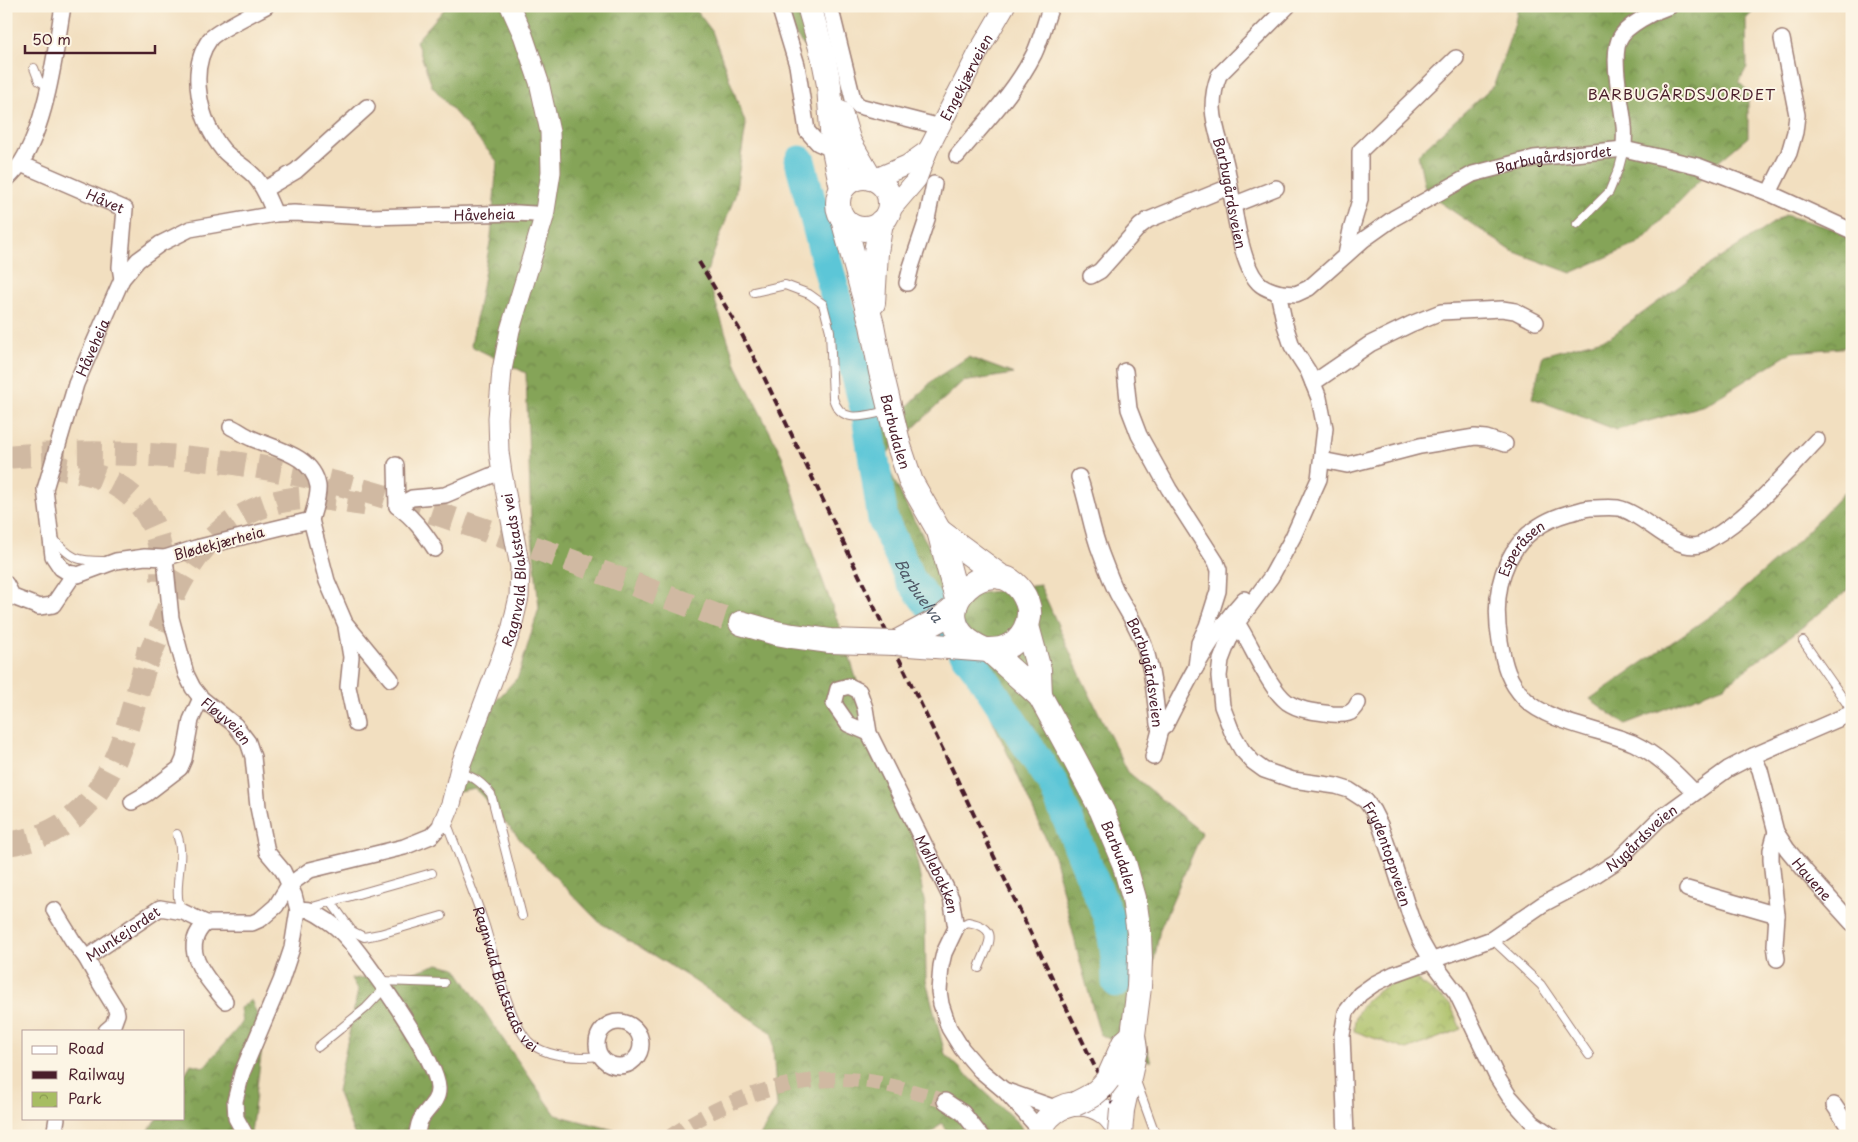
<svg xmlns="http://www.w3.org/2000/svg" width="1858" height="1142" font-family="'Playpen Sans',sans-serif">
<defs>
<pattern id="forest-crowns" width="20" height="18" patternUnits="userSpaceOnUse" patternTransform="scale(1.25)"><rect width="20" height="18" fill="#85a458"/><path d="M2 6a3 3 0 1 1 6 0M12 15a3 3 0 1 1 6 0" fill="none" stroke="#6f8549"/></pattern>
<pattern id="park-crowns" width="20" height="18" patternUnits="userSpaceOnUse" patternTransform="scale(1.25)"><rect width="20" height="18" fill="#a7bd62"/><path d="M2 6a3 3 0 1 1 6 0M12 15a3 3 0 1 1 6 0" fill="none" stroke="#8a9951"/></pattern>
</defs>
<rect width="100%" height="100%" fill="#fcf5e5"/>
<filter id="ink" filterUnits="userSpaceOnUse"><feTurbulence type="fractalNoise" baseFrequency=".02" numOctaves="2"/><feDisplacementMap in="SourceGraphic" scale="10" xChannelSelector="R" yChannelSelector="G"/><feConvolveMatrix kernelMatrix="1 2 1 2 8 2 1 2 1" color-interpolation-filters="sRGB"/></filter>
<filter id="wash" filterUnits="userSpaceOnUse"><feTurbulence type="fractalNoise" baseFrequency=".0096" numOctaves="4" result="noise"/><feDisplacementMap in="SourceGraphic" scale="20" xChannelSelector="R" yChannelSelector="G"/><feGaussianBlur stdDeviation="1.12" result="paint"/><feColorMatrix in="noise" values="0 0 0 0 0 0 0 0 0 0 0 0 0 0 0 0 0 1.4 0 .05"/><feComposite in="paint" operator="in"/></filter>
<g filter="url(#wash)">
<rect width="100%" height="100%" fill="#f2dfc0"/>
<!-- forest -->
<g fill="url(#forest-crowns)" stroke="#686242">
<polygon points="447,6 693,6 712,31 746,125 735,196 706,274 737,367 782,456 812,551 845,642 875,740 912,832 925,906 926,980 945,1054 1019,1124 1026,1136 953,1136 941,1123 929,1136 760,1136 777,1107 772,1033 687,976 599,922 531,852 476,789 441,795 468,731 518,677 539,608 531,523 526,373 471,346 491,237 497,161 432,86 416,41"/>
<polygon points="779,6 821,6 823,17 854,82 832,82 789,27"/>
<polygon points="1518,6 1759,6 1746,19 1747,67 1739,82 1748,91 1748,137 1711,168 1641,242 1571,273 1512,251 1426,193 1418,154 1494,85 1515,23"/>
<polygon points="1785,215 1852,234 1852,347 1792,352 1705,405 1617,430 1532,398 1543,355 1610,337 1696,274"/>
<polygon points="968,357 1014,374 962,382 883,457 910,513 932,552 975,594 1040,585 1082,679 1128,772 1202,833 1160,929 1141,1030 1151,1062 1100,1034 1078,954 1055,859 972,674 909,591 871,498 861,427 906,408 933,380"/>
<polygon points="1852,484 1852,587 1805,625 1724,686 1625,724 1590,699 1723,607 1798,541"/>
<polygon points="438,964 456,968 500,1035 556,1115 637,1136 355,1136 337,1091 358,990 351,979 415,972"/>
<polygon points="251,1000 264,1032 251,1133 256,1136 144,1136 158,1118 184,1118 184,1076 191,1064 204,1067 242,1023 240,1008"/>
</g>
<!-- park -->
<path fill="url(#park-crowns)" stroke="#786e46" d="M1408 977 1416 979 1450 1004 1461 1029 1407 1050 1354 1031C1353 1001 1384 986 1408 977Z"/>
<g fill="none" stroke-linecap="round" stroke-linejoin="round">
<!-- river -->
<path stroke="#5cc6d7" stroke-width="31" id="s1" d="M800 161 867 415 883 520 910 579 978 670 1053 784 1108 916C1115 938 1117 958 1117 982"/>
</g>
</g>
<g filter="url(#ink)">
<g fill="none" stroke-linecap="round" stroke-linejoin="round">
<!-- minor-tunnel -->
<path stroke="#d0b9a2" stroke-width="15" stroke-dasharray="15 8" stroke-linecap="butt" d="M671 1136C730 1097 795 1073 866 1081 893 1085 919 1093 945 1101"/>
<!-- primary-tunnel -->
<g stroke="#d0b9a2" stroke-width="24" stroke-dasharray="24 12" stroke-linecap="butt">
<path d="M6 457C103 449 201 454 296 474 355 486 413 505 470 525 552 553 633 584 715 615L741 623"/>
<path d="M43 467C115 469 166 503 162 581"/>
<path d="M146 663C158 639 165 613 177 589 199 543 240 505 293 499 317 496 341 501 365 504"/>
<path d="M6 844C86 834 113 778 133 708 139 688 145 668 149 648"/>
</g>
<defs>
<g id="service">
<polyline points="34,68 39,81 48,86"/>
<polyline points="1577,224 1609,192 1619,168 1624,149"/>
<path d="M754 292 785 285 809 294 823 304 830 331 833 398C841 426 866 415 888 411"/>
<path d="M53 538C71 559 77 561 103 561"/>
<polyline points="1803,641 1847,704 1851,713"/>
<path d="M459 772C474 777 481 782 491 794L522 916"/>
<path id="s2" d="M443 823 449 829C461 861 474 893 485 926 494 955 508 1019 528 1041 545 1058 579 1058 601 1056"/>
<path d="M177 834C185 857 176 875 178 897 178 902 181 907 183 912"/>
<polyline points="331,902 352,931 364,937 380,934 442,916"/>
<polyline points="309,908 432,873"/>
<path d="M956 928 968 922C1003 929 987 945 979 968"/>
<polyline points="1492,939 1541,985 1589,1055"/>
<polyline points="380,981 444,983"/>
<polyline points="318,1047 366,1008 384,989"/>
<polyline points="1136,1081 1156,1136"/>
</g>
<g id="minor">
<path d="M266 6C255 12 215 32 210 39 187 70 200 122 223 150 232 160 246 167 255 177 265 188 269 201 275 214"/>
<polyline points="779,6 797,65 807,131 818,143 825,146 841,144"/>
<polyline points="830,6 853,99 859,106 933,125 939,129"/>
<path id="s3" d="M1288 6 1219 75C1215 85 1213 97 1213 108 1214 131 1225 153 1228 175 1233 201 1240 262 1257 281 1262 288 1273 291 1281 293L1279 297 1285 325 1292 346 1308 371 1319 398 1325 428 1319 479 1293 537 1271 577 1237 623 1226 647 1221 660 1219 676 1222 706 1232 732 1242 750 1253 762 1264 770 1293 780 1336 786 1349 790 1366 801 1373 811 1380 825 1393 862 1410 915 1420 940 1432 961 1457 994 1497 1077 1509 1096 1533 1123 1552 1136"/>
<path d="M1624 149C1624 141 1625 133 1624 126 1622 103 1611 61 1619 40 1625 25 1655 11 1670 6"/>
<path d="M957 156C984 123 1015 92 1034 54 1041 39 1045 22 1051 6"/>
<path id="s4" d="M21 164 125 209 120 267 122 279"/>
<path d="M6 180C11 175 17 169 21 163 47 122 55 54 63 6"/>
<polyline points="265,189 296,171 367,107"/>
<polyline points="1769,193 1789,153 1795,132 1797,115 1782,39"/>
<polyline points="1233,205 1276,188"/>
<polyline points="1346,255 1351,230 1360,200 1360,151 1456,58"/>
<polyline points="1091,276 1100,271 1140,226 1148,220 1229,187"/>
<polyline points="907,283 911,267 927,219 934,184"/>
<path id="s5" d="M1281 293 1296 294 1309 288 1363 240 1394 218 1473 174 1534 158 1624 149 1698 166 1769 193 1852 231"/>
<polyline points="1125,371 1129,409 1139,435 1169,489 1216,562 1219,570 1218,591 1207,626 1199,643 1196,667"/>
<polyline points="1313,383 1370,344 1411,324 1441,312 1502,309 1515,311 1536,322"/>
<path id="s6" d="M231 427C238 430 244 435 251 438 275 449 313 455 318 486 319 497 314 509 311 520L196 548 165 558 145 557 116 561 78 575 69 573 61 568 53 556 45 489 76 384 122 279 138 260 160 244 190 229 275 214 294 213 368 217 517 213 534 214 544 217"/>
<polyline points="1322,460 1347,465 1420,446 1475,437 1486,438 1505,444"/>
<path d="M396 465 397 506C414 518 424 532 435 549"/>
<path id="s7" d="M1079 477C1088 502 1091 529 1101 554 1106 567 1111 581 1117 593 1127 611 1139 629 1145 648 1153 673 1155 698 1158 724L1160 730"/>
<polyline points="397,506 412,498 445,495 490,476 502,473"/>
<polyline points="311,520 327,581 345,623 391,679"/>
<path id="s8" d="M165 558 171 618 186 674 193 688 201 698 235 725 248 742 253 757 258 807 267 852 283 871 294 895 298 910 292 948 281 981 242 1073 235 1101 236 1118 246 1136"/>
<polyline points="6,584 13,597 39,607 53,605 74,574"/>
<path d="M1237 623C1252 645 1268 687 1287 702 1300 711 1317 712 1332 714 1344 715 1353 715 1358 703"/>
<polyline points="346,627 351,657 348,687 356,724"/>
<path d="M1160 730 1165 726C1188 681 1210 636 1244 599"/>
<path id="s9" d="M869 733 865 708 859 691 849 686 838 689 834 704 848 724 869 733 951 898 956 928 944 953 941 966 939 991 941 1004 949 1028 962 1049 980 1070 1005 1091 1040 1130"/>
<path id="s10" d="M1753 756 1760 770 1776 832 1787 849 1806 872 1852 923"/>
<polyline points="1153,757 1160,730"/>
<path id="s11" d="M1694 792C1675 772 1658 755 1633 743 1603 730 1547 722 1525 699 1508 681 1504 665 1500 641 1490 583 1508 530 1569 513 1577 512 1584 508 1591 508 1600 508 1610 507 1618 508 1644 513 1673 552 1699 545 1703 544 1708 540 1712 538 1751 516 1786 472 1817 440"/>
<polyline points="132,802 146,794 180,768 184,759 191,720 201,698"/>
<polyline points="1776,832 1771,850 1771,860 1777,915 1775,945 1777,959"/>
<polyline points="1687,889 1777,915"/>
<polyline points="54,910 73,941 86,958 100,983 116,1009 117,1014 113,1025 106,1031"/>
<path d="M298 910C302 910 306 909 309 910 320 915 335 925 343 934 365 957 437 1059 438 1088 439 1102 425 1110 420 1121 418 1125 418 1131 416 1136"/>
<path d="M206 923C177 949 208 979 225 1001"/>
<path id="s12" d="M86 958 160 908 183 912 206 923H252L261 919 276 906 289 885 310 870 404 847 431 836 443 823"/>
<circle cx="619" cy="1044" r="22"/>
<polyline points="1007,1091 1058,1109"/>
<polyline points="945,1101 963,1113 981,1136"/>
<polyline points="1834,1105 1852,1132"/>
<polyline points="54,1136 57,1118"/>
<path id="s13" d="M1346 1136 1342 1035 1346 1012 1360 994 1374 984 1394 974 1492 939 1543 904 1583 883 1617 861 1659 819 1728 769 1753 756 1852 713"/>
</g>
<g id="tertiary">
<polyline points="874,179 907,165 928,150"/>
<path id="s14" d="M888 213 917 179 928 150 980 49 1005 6"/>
<path id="s15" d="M443 823 451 804 461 764 511 631 519 597 520 567 502 473 499 452 498 418 502 370 510 330 544 217 551 172 550 132 539 82 523 35 510 6"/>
</g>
<g id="primary">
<polyline points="809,6 823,55 829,85 833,145 842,188"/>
<polyline points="840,113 849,142 870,178"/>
<circle cx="864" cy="203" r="26"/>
<path id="s16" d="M843 219 872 325 881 372 899 446 911 482 939 531 957 599"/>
<polyline points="873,303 876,252 881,222"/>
<polyline points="939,531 1001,577"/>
<polyline points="741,623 776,633 793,636"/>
<polyline points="1027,626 1039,670 1040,696"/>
<path d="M895 643 989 650C993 650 999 650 1004 648 1022 642 1034 620 1027 602 1000 535 908 616 983 649"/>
<polyline points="895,643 942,618 955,607"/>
<path id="s17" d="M989 650 1040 696 1074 758 1102 811 1124 863 1134 898 1139 933 1140 958 1139 987 1133 1035 1135 1050 1122 1110"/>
<polyline points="1108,1079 1124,1043 1132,1036"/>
<path d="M1038 1136C1051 1093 1107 1093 1121 1136"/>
</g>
</defs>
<!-- service casing -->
<use href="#service" stroke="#9e7f76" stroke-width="10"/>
<!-- minor casing -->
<use href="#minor" stroke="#9e7f76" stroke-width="18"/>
<!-- tertiary casing -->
<use href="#tertiary" stroke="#9e7f76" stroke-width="21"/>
<!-- primary casing -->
<use href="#primary" stroke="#9e7f76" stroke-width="26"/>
<!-- service -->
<use href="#service" stroke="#fff" stroke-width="8"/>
<!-- minor -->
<use href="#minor" stroke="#fff" stroke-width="15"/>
<!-- tertiary -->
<use href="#tertiary" stroke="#fff" stroke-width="19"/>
<!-- primary -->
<use href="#primary" stroke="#fff" stroke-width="24"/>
<!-- rail -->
<polyline stroke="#4a1f2b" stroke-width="4" stroke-dasharray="8 4" stroke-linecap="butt" points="699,262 738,327 763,375 1128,1136"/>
<defs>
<g id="primary-bridge">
<polyline points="793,636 830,641 895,643"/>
<path d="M1075 1104C1090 1097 1098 1093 1108 1079"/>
<polyline points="1120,1133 1122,1110"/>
</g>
</defs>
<!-- primary-bridge casing -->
<use href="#primary-bridge" stroke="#9e7f76" stroke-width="26" stroke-linecap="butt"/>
<!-- primary-bridge -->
<use href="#primary-bridge" stroke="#fff" stroke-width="24"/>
</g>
</g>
<g text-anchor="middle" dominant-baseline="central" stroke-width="4" stroke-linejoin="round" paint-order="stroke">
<!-- street labels -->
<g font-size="14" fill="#4a1f2b" stroke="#fcf5e5">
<text stroke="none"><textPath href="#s14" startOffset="158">Engekjærveien</textPath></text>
<text stroke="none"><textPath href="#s5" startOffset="312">Barbugårdsjordet</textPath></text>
<text stroke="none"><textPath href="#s3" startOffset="218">Barbugårdsveien</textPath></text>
<text stroke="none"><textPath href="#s4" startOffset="92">Håvet</textPath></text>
<text stroke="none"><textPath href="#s6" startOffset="1091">Håveheia</textPath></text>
<text stroke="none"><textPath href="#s6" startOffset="635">Håveheia</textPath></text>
<text stroke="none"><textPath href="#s16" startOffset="219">Barbudalen</textPath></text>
<text transform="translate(219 543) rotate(-15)">Blødekjærheia</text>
<text stroke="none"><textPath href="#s11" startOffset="360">Esperåsen</textPath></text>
<text stroke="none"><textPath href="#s15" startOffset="266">Ragnvald Blakstads vei</textPath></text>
<text stroke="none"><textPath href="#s7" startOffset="208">Barbugårdsveien</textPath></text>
<text stroke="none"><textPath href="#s8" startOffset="181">Fløyveien</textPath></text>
<text stroke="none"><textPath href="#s13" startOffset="472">Nygårdsveien</textPath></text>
<text stroke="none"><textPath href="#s3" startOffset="1031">Frydentoppveien</textPath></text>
<text stroke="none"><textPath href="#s17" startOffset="249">Barbudalen</textPath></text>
<text stroke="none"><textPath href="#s9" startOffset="286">Møllebakken</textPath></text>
<text stroke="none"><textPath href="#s10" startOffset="139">Hauene</textPath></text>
<text stroke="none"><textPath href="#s12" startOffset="44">Munkejordet</textPath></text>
<text stroke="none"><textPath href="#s2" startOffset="169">Ragnvald Blakstads vei</textPath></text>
</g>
<!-- neighbourhood labels -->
<g font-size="15" letter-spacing="1" fill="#4a1f2b" stroke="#fcf5e5">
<text x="1682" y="93">BARBUGÅRDSJORDET</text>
</g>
<!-- water labels -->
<g font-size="15" font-style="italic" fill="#505967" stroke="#fcf5e5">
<text stroke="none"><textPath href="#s1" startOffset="448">Barbuelva</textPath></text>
</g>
</g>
<!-- margin -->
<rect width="1858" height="1142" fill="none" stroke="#fcf5e5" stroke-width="25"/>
<!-- legend -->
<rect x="22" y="1030" width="162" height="90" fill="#fcf5e5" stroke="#b59f9b"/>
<rect x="32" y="1046" width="25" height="8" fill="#ffffff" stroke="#b59f9b"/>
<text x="68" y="1054" font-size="15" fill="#4a1f2b">Road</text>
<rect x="32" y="1071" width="25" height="8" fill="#4a1f2b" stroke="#b59f9b"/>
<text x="68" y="1080" font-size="15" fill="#4a1f2b">Railway</text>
<rect x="32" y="1092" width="25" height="15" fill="url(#park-crowns)" stroke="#b59f9b"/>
<text x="68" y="1104" font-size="15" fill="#4a1f2b">Park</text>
<!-- scale -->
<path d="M25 45v8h130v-8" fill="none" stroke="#4a1f2b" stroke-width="2.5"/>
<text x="32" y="45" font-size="15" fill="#4a1f2b" stroke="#fcf5e5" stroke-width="4" paint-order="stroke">50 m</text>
</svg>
